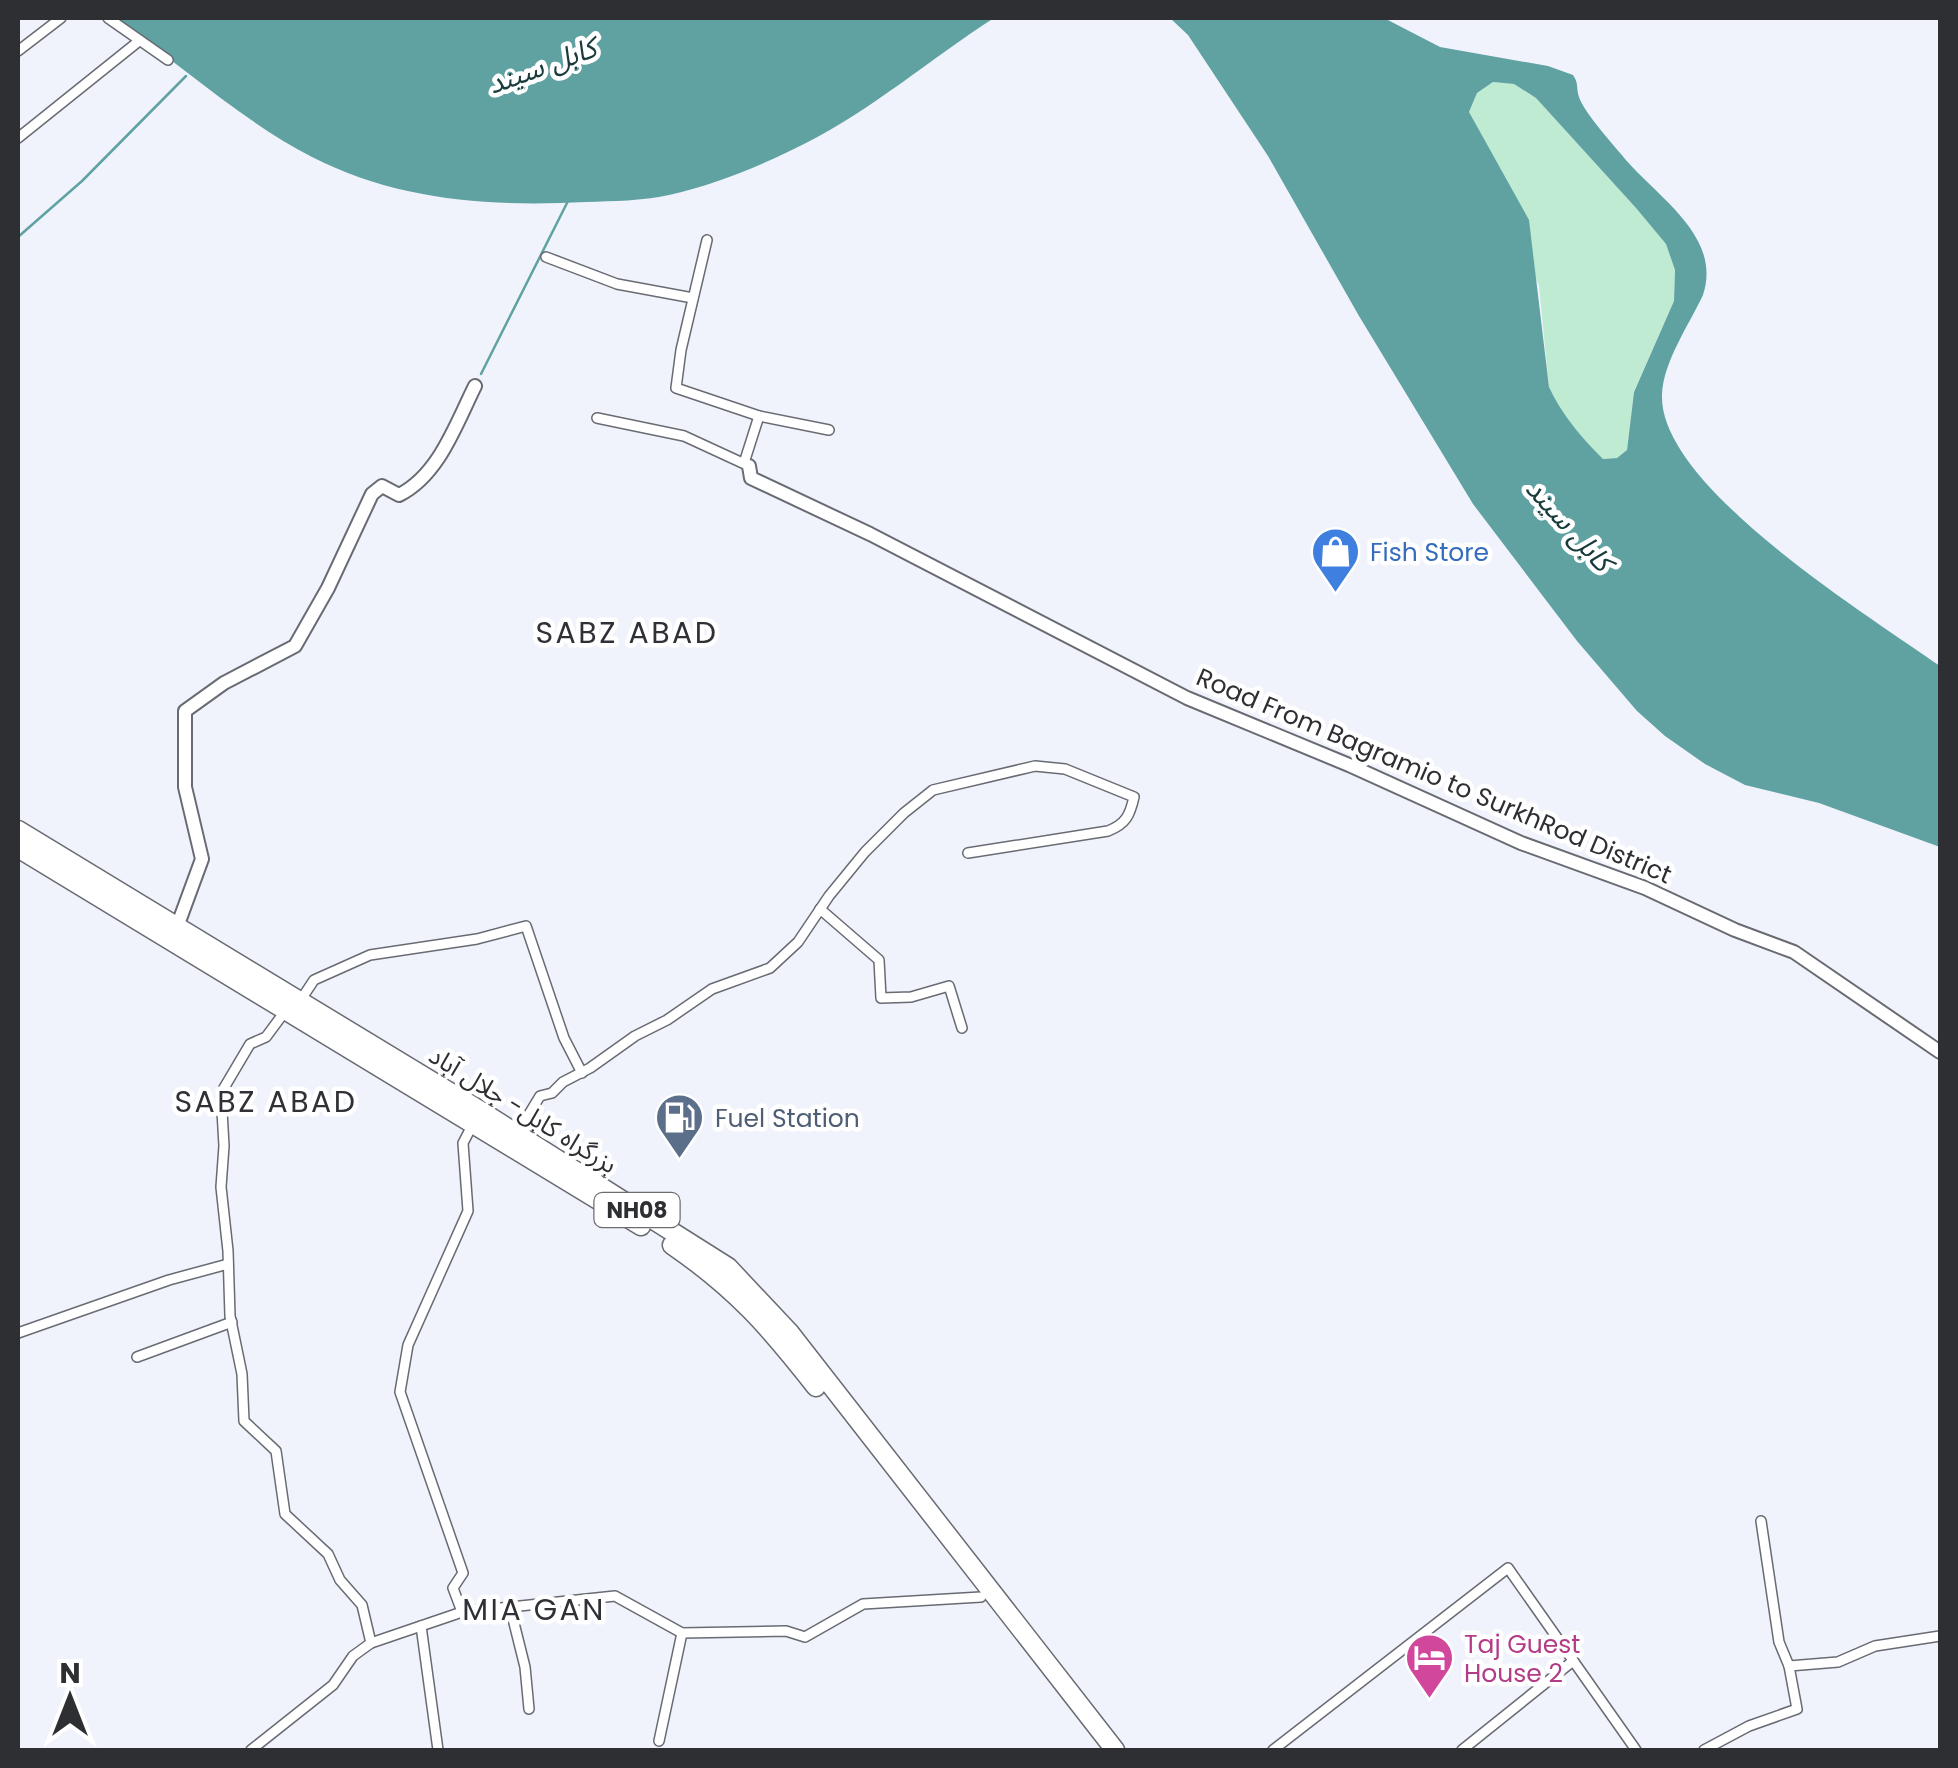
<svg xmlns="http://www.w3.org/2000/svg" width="1958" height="1768" font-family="Poppins,'Noto Sans Arabic',sans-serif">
<rect width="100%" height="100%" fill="#f0f3fc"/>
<!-- green -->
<polygon fill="#bfebd3" points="1493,82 1514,84 1536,98 1636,208 1666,244 1675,270 1674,301 1634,391 1627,450 1617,458 1603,459 1581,438 1559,407 1549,387 1539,286 1469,112 1477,93"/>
<!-- water -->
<g fill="#60a2a2" fill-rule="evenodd">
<path d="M113 18H994C930 59 872 110 804 144 763 165 714 185 669 195 642 201 613 201 586 202 492 207 398 201 312 157 240 120 180 63 113 18Z"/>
<path d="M1170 18H1384L1440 47 1548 66 1573 75C1579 83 1576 89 1579 97 1584 112 1610 141 1621 154 1653 195 1723 234 1703 295 1689 325 1663 362 1662 395 1659 487 1871 617 1940 666V847L1819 803 1745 785 1705 764 1665 736 1637 711 1577 641 1473 504 1359 316 1268 156 1188 35ZM1493 82 1514 84 1536 98 1636 208 1666 244 1675 270 1674 301 1634 392 1627 450 1617 458 1603 459C1581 437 1562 415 1549 387L1529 220 1469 112 1477 93Z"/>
</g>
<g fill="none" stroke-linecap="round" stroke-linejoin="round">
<!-- stream -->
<g stroke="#60a2a2" stroke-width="2.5">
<polyline points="18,237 82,181 186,76"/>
<polyline points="481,374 568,201"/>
</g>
<defs>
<g id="street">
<polyline points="108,18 168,60"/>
<polyline points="18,51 61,18"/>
<polyline points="18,138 139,41"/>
<polyline points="707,240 681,350 676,388 759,416 829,430"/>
<polyline points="546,257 617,284 693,298"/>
<polyline points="597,418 684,436 749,466"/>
<polyline points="744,463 759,416"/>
<polyline points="820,909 879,960 881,998 911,997 949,986 962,1028"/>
<polyline points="300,1001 314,980 370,955 477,939 526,926 564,1038 582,1073"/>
<polyline points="286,1010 266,1037 250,1044 221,1093 224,1146 221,1187 228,1251 230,1316 242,1374 244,1421 276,1451 285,1514 328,1554 340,1580 362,1605 371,1643"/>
<polyline points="474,1122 463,1143 468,1211 408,1345 400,1392 463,1573 453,1588 462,1612 615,1596 682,1633 786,1631 805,1637 863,1604 981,1597"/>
<path d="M517 1134 540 1096 552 1093 563 1082 590 1068 635 1036 667 1020 712 989 770 968 798 942 829 896 865 852 904 813 933 790 1035 766 1065 769 1134 797C1130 815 1126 824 1108 831L968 853"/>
<polyline points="18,1333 169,1280 228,1264"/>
<polyline points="137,1357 232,1322"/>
<polyline points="1761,1521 1779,1642 1789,1666"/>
<polyline points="510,1607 525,1667 529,1709"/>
<polyline points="421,1626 438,1750"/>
<polyline points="659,1741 682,1633"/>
<polyline points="251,1750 333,1685 353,1656 371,1643 462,1612"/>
<polyline points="1273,1750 1508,1568 1636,1750"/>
<polyline points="1462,1750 1573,1661"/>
<polyline points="1704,1750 1749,1726 1797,1709 1789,1666 1838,1662 1875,1646 1940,1636"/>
</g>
<g id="secondary">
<polyline points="749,466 751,478 870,534 1187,698 1349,765 1521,843 1645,888 1735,930 1794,952 1940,1052"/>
<path d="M177 927 202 859 185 787V711L224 683 295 646 328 588 372 494 382 486 399 495C439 475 456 424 475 386"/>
</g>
<g id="highway">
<polyline points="18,830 481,1111 728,1267 790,1333 1115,1750"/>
<polyline points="18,848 641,1226"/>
<path d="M672 1245C736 1289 769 1327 816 1387"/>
</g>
</defs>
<!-- street casing -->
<use href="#street" stroke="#686b72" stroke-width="12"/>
<!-- secondary casing -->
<use href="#secondary" stroke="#686b72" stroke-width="16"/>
<!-- highway casing -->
<use href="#highway" stroke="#686b72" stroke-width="21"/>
<!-- street -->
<use href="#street" stroke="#fff" stroke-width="9"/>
<!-- secondary -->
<use href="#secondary" stroke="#fff" stroke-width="12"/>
<!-- highway -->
<use href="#highway" stroke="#fff" stroke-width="18"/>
</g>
<!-- icons -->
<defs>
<symbol id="shop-pin" viewBox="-11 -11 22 30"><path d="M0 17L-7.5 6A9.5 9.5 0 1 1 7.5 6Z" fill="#3f7fe0" stroke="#fff"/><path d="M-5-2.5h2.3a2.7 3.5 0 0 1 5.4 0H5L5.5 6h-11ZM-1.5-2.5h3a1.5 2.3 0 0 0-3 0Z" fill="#fff"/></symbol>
<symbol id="fuel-pin" viewBox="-11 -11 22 30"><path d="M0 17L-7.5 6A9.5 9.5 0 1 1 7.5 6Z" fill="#5c6f8a" stroke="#fff"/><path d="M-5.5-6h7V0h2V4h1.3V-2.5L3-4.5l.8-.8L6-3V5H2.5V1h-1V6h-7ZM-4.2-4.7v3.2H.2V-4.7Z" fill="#fff"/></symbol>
<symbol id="hotel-pin" viewBox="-11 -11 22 30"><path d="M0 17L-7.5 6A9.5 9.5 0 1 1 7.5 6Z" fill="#d1479c" stroke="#fff"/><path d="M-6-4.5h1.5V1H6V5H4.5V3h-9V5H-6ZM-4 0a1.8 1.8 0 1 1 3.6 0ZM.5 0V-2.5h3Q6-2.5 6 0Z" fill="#fff"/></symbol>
</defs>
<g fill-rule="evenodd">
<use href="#shop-pin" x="1308" y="524" width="55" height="75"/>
<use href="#fuel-pin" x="652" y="1090" width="55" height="75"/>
<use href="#hotel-pin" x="1402" y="1630" width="55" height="75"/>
</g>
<g text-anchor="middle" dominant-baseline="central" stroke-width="9" stroke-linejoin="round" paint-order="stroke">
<!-- shield labels -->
<rect fill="#fff" stroke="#6d6d70" stroke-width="2.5" x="594.5" y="1193" width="85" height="34" rx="8"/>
<g font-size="22" font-weight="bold" fill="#2e2f32">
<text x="637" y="1210">NH08</text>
</g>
<!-- shop labels -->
<g font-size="25" fill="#366cbe" stroke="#fff" text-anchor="start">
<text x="1370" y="552">Fish Store</text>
</g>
<!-- street labels -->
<g font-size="25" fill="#2e2f32" stroke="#fff">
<text transform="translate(1434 776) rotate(23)">Road From Bagramio to SurkhRod District</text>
<text transform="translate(523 1110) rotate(32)">بزرگراه کابل- جلال آباد</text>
</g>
<!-- service labels -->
<g font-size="25" fill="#4e5e75" stroke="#fff" text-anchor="start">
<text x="715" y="1118">Fuel Station</text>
</g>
<!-- hotel labels -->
<g font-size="25" fill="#b23c85" stroke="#fff" text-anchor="start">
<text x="1464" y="1644">Taj Guest<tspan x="1464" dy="29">House 2</tspan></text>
</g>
<!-- water labels -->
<g font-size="28" font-style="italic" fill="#1a3b3c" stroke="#fff">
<text transform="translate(542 66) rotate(-20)">کابل سيند</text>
<text transform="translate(1569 525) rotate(48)">کابل سيند</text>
</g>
<!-- quarter labels -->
<g font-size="30" letter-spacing="2.5" fill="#2f3137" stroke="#fff">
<text x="627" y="632">SABZ ABAD</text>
<text x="266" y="1101">SABZ ABAD</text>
<text x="534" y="1609">MIA GAN</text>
</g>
</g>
<!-- border -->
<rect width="1958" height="1768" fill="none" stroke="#2e2f32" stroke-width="40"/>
<!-- north arrow -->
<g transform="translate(70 1698)" stroke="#ffffff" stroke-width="8" paint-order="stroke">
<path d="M0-8L18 38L0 25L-18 38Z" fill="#2e2f32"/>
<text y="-15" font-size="28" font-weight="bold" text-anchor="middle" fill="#2e2f32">N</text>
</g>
</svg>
